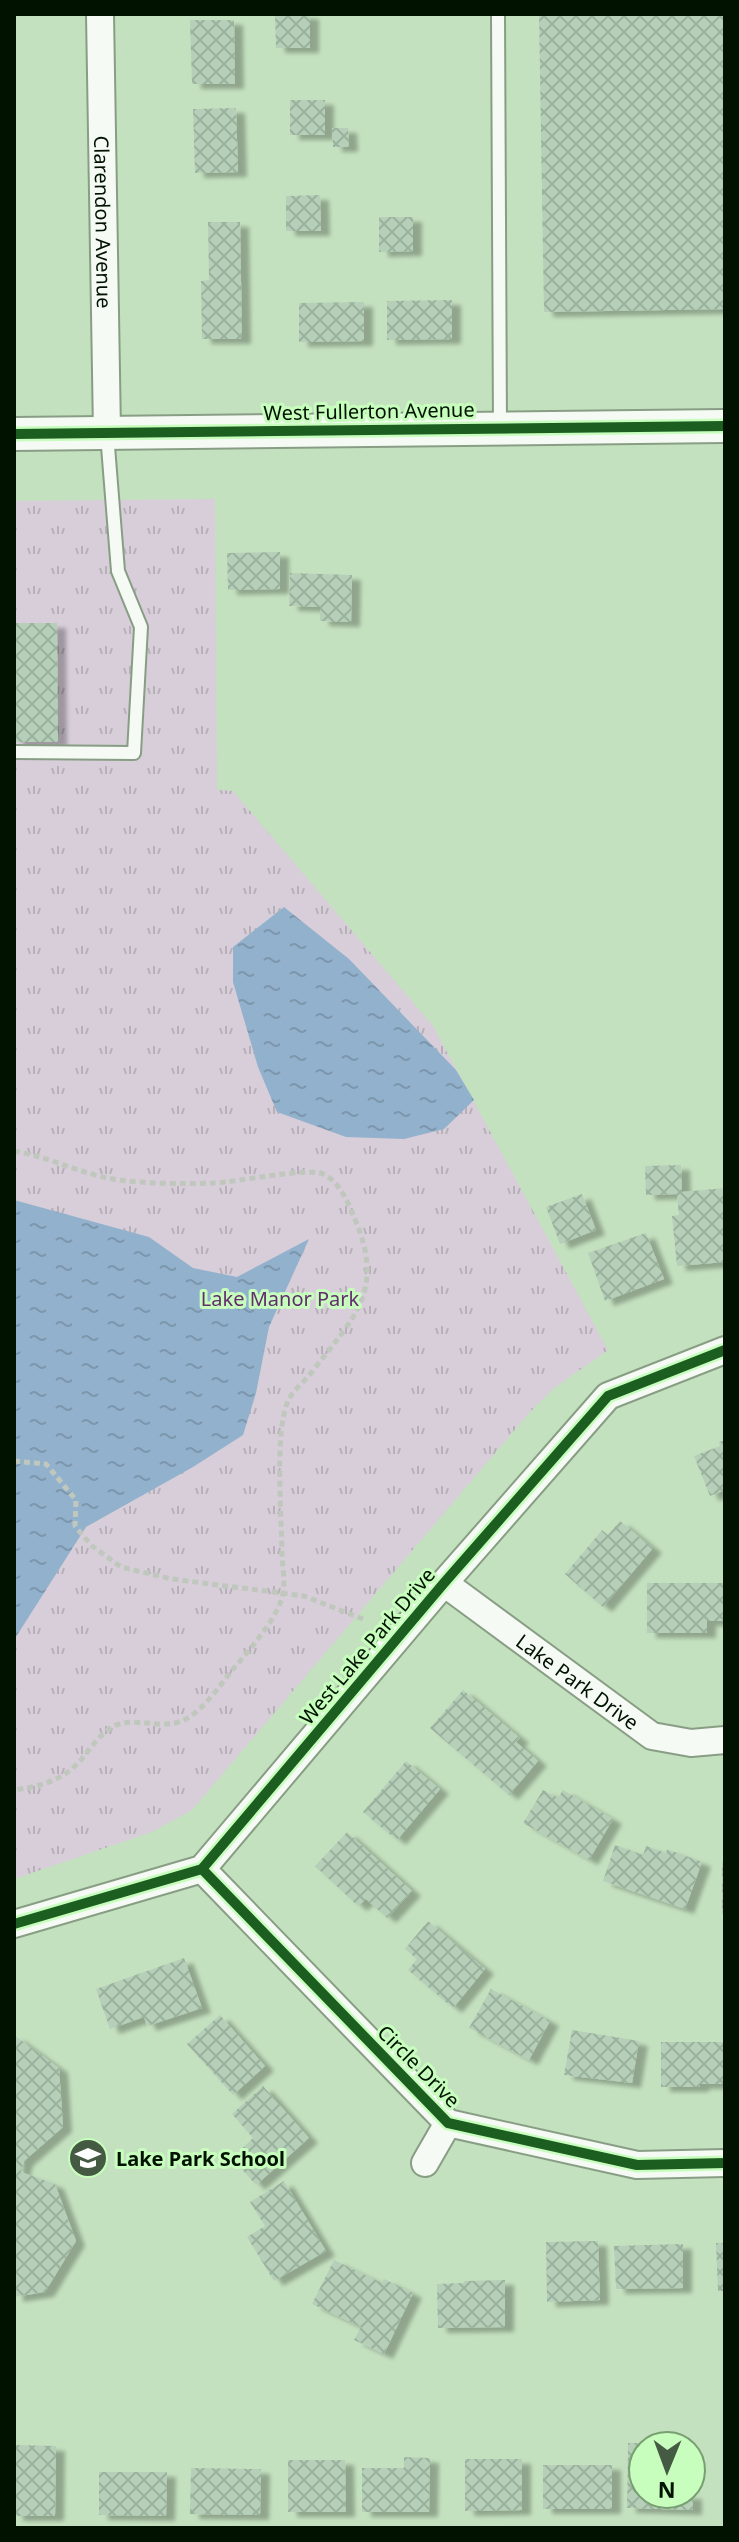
<svg xmlns="http://www.w3.org/2000/svg" width="739" height="2542" font-family="'Noto Sans',sans-serif">
<defs>
<pattern id="park-tufts" width="24" height="20" patternUnits="userSpaceOnUse" patternTransform="scale(2)"><rect width="24" height="20" fill="#d7ced9"/><path d="M3 7l-1-3M5 7V3M7 7l1-3M15 17l-1-3M17 17v-4M19 17l1-3" fill="none" stroke="#b7b0b8"/></pattern>
<pattern id="water-ripples" width="26" height="14" patternUnits="userSpaceOnUse" patternTransform="scale(2)"><rect width="26" height="14" fill="#92b1cc"/><path d="M2 4q2-2 4 0t4 0M15 11q2-2 4 0t4 0" fill="none" stroke="#7c97ad"/></pattern>
<pattern id="building-cross-hatch" width="8" height="8" patternUnits="userSpaceOnUse" patternTransform="scale(2)"><rect width="8" height="8" fill="#b5cfb9"/><path d="M0 0l8 8M0 8l8-8" fill="none" stroke="#9ab19d"/></pattern>
<filter id="shadow"><feDropShadow dx="9" dy="5" stdDeviation="2" flood-color="#0004"/></filter>
</defs>
<rect width="100%" height="100%" fill="#c4e1bf"/>
<!-- park -->
<polygon fill="url(#park-tufts)" points="215,499 217,790 233,791 433,1026 608,1350 553,1389 529,1413 192,1810 152,1832 14,1879 14,501"/>
<!-- water -->
<g fill="url(#water-ripples)">
<polygon points="284,907 349,959 456,1070 474,1100 444,1129 404,1139 346,1137 277,1112 258,1067 233,982 233,947"/>
<polygon points="14,1200 149,1237 193,1268 237,1277 309,1239 269,1327 256,1393 243,1435 193,1467 86,1527 14,1640"/>
</g>
<!-- building -->
<g fill="url(#building-cross-hatch)" filter="url(#shadow)">
<polygon points="275,14 310,14 310,48 276,48"/>
<polygon points="539,14 725,14 725,309 544,312"/>
<polygon points="190,20 234,20 235,84 192,84"/>
<rect x="290" y="100" width="35" height="35"/>
<polygon points="236,108 238,172 195,173 193,109"/>
<polygon points="332,128 348,128 349,147 333,147"/>
<polygon points="320,195 321,231 286,231 286,196"/>
<polygon points="379,217 413,217 413,251 379,252"/>
<polygon points="208,222 240,222 242,339 202,339 201,281 209,280"/>
<polygon points="452,300 452,339 387,340 387,301"/>
<polygon points="364,302 364,341 299,342 299,303"/>
<polygon points="280,552 280,589 228,590 227,553"/>
<polygon points="290,573 352,575 351,622 320,621 320,607 289,606"/>
<polygon points="14,623 57,623 58,742 14,742"/>
<polygon points="681,1165 682,1192 725,1188 725,1262 677,1266 672,1216 679,1215 677,1194 646,1195 645,1166"/>
<polygon points="582,1194 596,1230 560,1244 546,1207"/>
<polygon points="646,1233 664,1279 605,1301 588,1253"/>
<polygon points="725,1440 725,1490 710,1496 694,1456 720,1446 719,1442"/>
<polygon points="620,1521 653,1548 603,1607 565,1574 602,1530 608,1535"/>
<polygon points="647,1583 725,1583 725,1621 707,1621 707,1633 647,1633"/>
<polygon points="463,1690 520,1738 516,1742 538,1761 509,1795 430,1728"/>
<polygon points="406,1761 440,1789 397,1840 363,1812"/>
<polygon points="543,1790 558,1798 563,1790 613,1819 589,1860 523,1823"/>
<polygon points="347,1832 412,1891 387,1918 366,1899 358,1906 315,1866"/>
<polygon points="615,1845 643,1855 646,1846 666,1853 667,1849 702,1862 685,1909 603,1881"/>
<rect x="722" y="1861" width="3" height="53"/>
<polygon points="428,1921 485,1969 453,2008 408,1970 417,1959 405,1949"/>
<polygon points="184,1958 202,2008 147,2026 144,2017 110,2029 96,1989"/>
<polygon points="491,1989 550,2021 529,2060 469,2028"/>
<polygon points="220,2015 265,2066 233,2095 187,2044"/>
<polygon points="572,2030 639,2041 632,2083 564,2075"/>
<polygon points="14,2035 59,2068 63,2127 24,2161 21,2172 55,2184 76,2241 45,2292 14,2297"/>
<polygon points="661,2042 725,2042 725,2084 700,2084 700,2087 661,2087"/>
<polygon points="263,2086 309,2138 256,2185 232,2158 253,2138 232,2114"/>
<polygon points="284,2181 326,2251 274,2281 247,2237 265,2226 250,2202"/>
<polygon points="598,2241 600,2300 547,2302 546,2242"/>
<polygon points="716,2243 725,2243 725,2291 718,2291"/>
<polygon points="683,2244 683,2288 616,2289 614,2246"/>
<polygon points="334,2260 382,2283 384,2279 413,2293 384,2354 354,2340 361,2327 312,2304"/>
<polygon points="505,2280 505,2327 438,2328 437,2284 464,2283 464,2281"/>
<polygon points="628,2443 655,2443 655,2446 643,2446 643,2494 693,2494 693,2510 627,2508"/>
<polygon points="14,2445 56,2446 55,2516 14,2516"/>
<polygon points="404,2457 430,2458 429,2512 362,2512 362,2468 404,2468"/>
<polygon points="465,2459 522,2459 522,2510 465,2511"/>
<polygon points="288,2460 345,2460 346,2512 288,2512"/>
<rect x="543" y="2465" width="69" height="44"/>
<polygon points="191,2468 261,2469 260,2515 190,2514"/>
<polygon points="99,2472 167,2472 166,2516 99,2515"/>
</g>
<g fill="none" stroke-linecap="round" stroke-linejoin="round">
<defs>
<g id="service">
<polyline points="498,14 500,427"/>
<polyline points="14,752 134,753 141,627 118,571 107,434"/>
</g>
<g id="minor">
<path id="s1" d="M100 14 107 432"/>
<path id="s2" d="M444 1583 652 1736 691 1743 725 1740"/>
<polyline points="202,1869 448,2123 637,2165 725,2163"/>
<polyline points="14,1924 202,1869 444,1583 608,1396 725,1350"/>
<polyline points="425,2163 448,2123"/>
</g>
<polyline id="tertiary" points="14,434 725,426"/>
</defs>
<!-- service casing -->
<use href="#service" stroke="#889e84" stroke-width="16"/>
<!-- minor casing -->
<use href="#minor" stroke="#889e84" stroke-width="30"/>
<!-- tertiary casing -->
<use href="#tertiary" stroke="#889e84" stroke-width="36"/>
<!-- path -->
<g stroke="#c0c8be" stroke-width="5" stroke-dasharray="6 4" stroke-linecap="butt">
<path d="M14 1151C50 1157 83 1175 119 1180 149 1184 184 1184 215 1183 237 1182 309 1167 323 1174 339 1181 348 1202 354 1217 386 1291 355 1316 311 1373 304 1382 293 1390 288 1401 274 1432 282 1520 282 1557 283 1568 285 1582 283 1593 279 1617 249 1650 234 1668 220 1685 204 1710 184 1720 161 1731 134 1715 112 1727 96 1737 88 1754 75 1766 58 1782 36 1787 14 1790"/>
<polyline points="14,1461 46,1464 76,1500 75,1526 92,1546 121,1567 172,1579 304,1596 363,1619"/>
</g>
<!-- service -->
<use href="#service" stroke="#f6faf5" stroke-width="12"/>
<!-- minor -->
<use href="#minor" stroke="#f6faf5" stroke-width="26"/>
<!-- tertiary -->
<use href="#tertiary" stroke="#f6faf5" stroke-width="32"/>
<defs>
<g id="cycleway">
<polyline points="14,434 725,426"/>
<polyline points="202,1869 448,2123 637,2165 725,2163"/>
<polyline points="14,1924 202,1869 444,1583 608,1396 725,1350"/>
</g>
</defs>
<!-- cycleway casing -->
<use href="#cycleway" stroke="#c7fdbd" stroke-width="15"/>
<!-- cycleway -->
<use href="#cycleway" stroke="#1b5e20" stroke-width="10"/>
</g>
<!-- icons -->
<defs>
<symbol id="school-disc" viewBox="-11 -11 22 22"><circle r="9.5" fill="#455a43" stroke="#c7fdbd"/><path d="M0-5L7-2L0 1L-7-2ZM-4 1L0 2.5L4 1V4Q0 6-4 4Z" fill="#fff"/></symbol>
</defs>
<g fill-rule="evenodd">
<use href="#school-disc" x="66" y="2136" width="44" height="44"/>
</g>
<g text-anchor="middle" dominant-baseline="central" stroke-width="6" stroke-linejoin="round" paint-order="stroke">
<!-- street labels -->
<g font-size="20" fill="#011200" stroke="#c7fdbd">
<text stroke="none"><textPath href="#s1" startOffset="208">Clarendon Avenue</textPath></text>
<text transform="translate(369 411) rotate(-1)">West Fullerton Avenue</text>
<text transform="translate(367 1646) rotate(-50)">West Lake Park Drive</text>
<text stroke="none"><textPath href="#s2" startOffset="166">Lake Park Drive</textPath></text>
<text transform="translate(419 2066) rotate(45)">Circle Drive</text>
</g>
<!-- park labels -->
<g font-size="20" fill="#622e6c" stroke="#c7fdbd">
<text x="280" y="1298">Lake Manor Park</text>
</g>
<!-- poi labels -->
<g font-size="20" font-weight="bold" fill="#011200" stroke="#c7fdbd" text-anchor="start">
<text x="116" y="2158">Lake Park School</text>
</g>
</g>
<!-- border -->
<rect width="739" height="2542" fill="none" stroke="#011200" stroke-width="32"/>
<!-- north arrow -->
<g transform="translate(667 2470) rotate(181)"><circle r="38" fill="#c7fdbd" stroke="#789f71" stroke-width="2"/>
<path d="M0-6L14 30L0 20L-14 30Z" fill="#455a43"/>
<text y="-12" font-size="22" font-weight="bold" text-anchor="middle" fill="#011200">N</text>
</g>
</svg>
